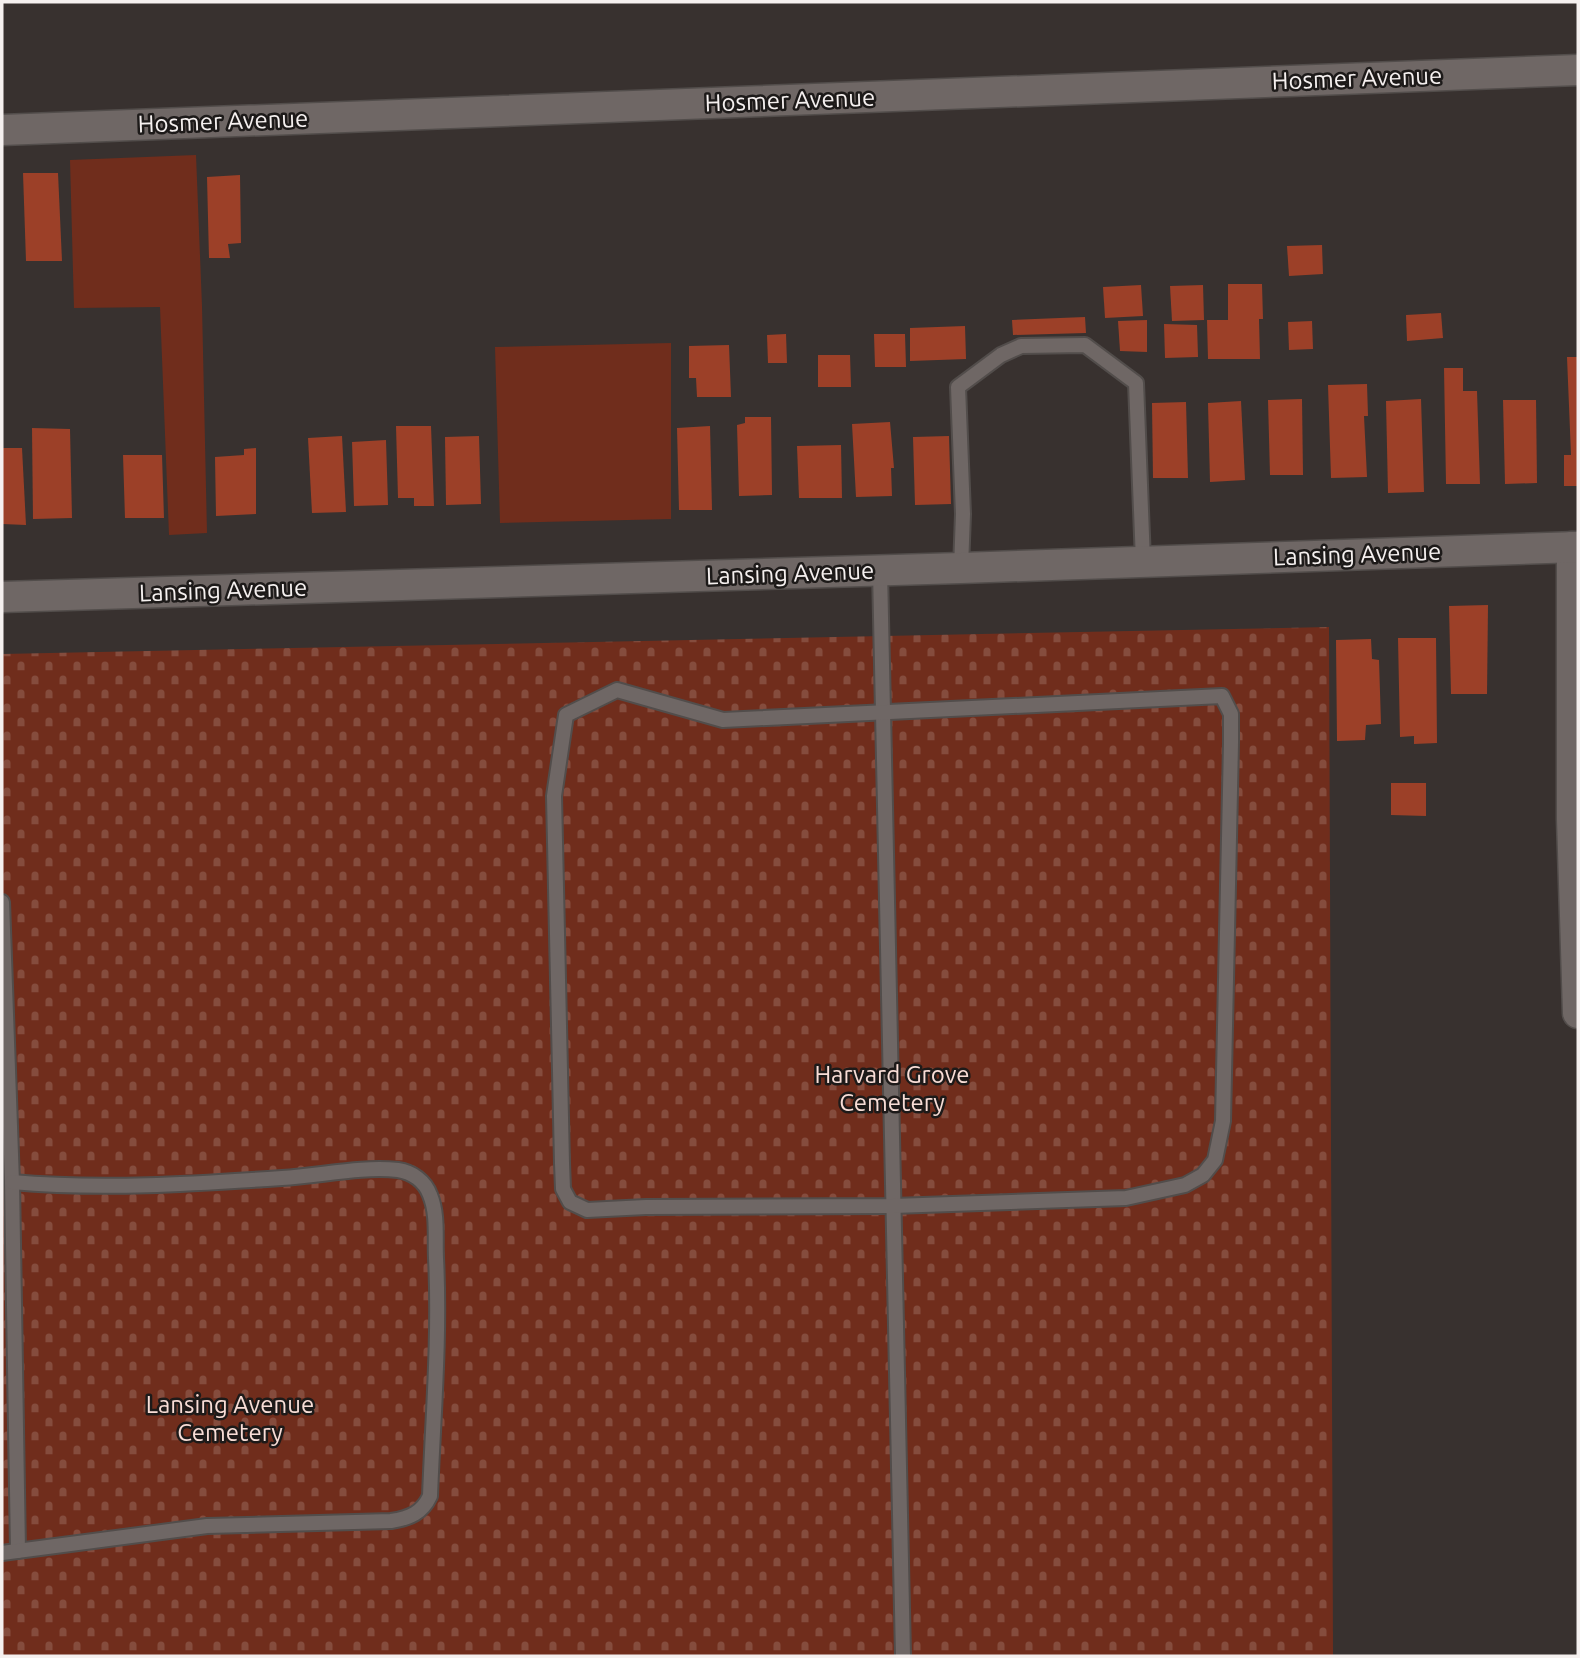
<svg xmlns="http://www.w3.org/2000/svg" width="1580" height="1658" font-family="Ubuntu,sans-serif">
<defs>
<pattern id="cemetery-stones" width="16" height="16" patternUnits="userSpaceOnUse" patternTransform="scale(1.75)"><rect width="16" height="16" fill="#702d1c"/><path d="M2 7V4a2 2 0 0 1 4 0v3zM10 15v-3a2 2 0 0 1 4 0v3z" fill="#854c3d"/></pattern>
</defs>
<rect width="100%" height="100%" fill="#38312f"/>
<!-- grass -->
<g fill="#702d1c">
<polygon points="196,155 202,306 207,533 169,535 160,307 74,308 70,160"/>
<polygon points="671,343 671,519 500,523 495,347"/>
</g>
<!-- cemetery -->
<polygon fill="url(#cemetery-stones)" points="1329,627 1333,1656 2,1656 2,654"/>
<!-- building -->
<g fill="#9c4028">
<polygon points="23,173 58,173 62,261 26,261"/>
<polygon points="240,175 241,243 228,244 230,258 209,258 207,177"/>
<polygon points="1322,245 1323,274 1289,276 1287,246"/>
<polygon points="1228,284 1262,284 1263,319 1259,319 1260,359 1208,359 1207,320 1228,320"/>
<polygon points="1141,285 1143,316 1105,318 1103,287"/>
<polygon points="1203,285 1204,320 1172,321 1170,286"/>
<polygon points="1441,313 1443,338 1407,341 1406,315"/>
<polygon points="1085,317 1086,333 1013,335 1012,320"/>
<polygon points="1147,320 1147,352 1120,351 1118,321"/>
<polygon points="1312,321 1313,349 1289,350 1288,322"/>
<polygon points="1164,324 1197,325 1198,357 1165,358"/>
<polygon points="965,326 966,359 910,361 910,328"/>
<polygon points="786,334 787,363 768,363 767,335"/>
<polygon points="874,334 905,334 906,367 875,367"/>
<polygon points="729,345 731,397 697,397 696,378 689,378 689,346"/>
<polygon points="818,355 850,355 851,387 818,387"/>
<polygon points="1567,357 1578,357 1578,486 1564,486 1564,455 1571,455"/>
<polygon points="1444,368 1463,368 1463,391 1477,391 1480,484 1446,484"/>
<polygon points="1367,384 1368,416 1364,416 1367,477 1331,478 1328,385"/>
<polygon points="1302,399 1303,475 1270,475 1268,400"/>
<polygon points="1421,399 1424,492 1388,493 1386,401"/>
<polygon points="1503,400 1536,400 1537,483 1505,484"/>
<polygon points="1241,401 1245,480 1210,482 1208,403"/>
<polygon points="1186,402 1188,478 1153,478 1152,403"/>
<polygon points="745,417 771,417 772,495 739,496 737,425 745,423"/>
<polygon points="890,422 894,468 891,468 892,496 856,497 852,424"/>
<polygon points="396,426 431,426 434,506 414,506 414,498 398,498"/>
<polygon points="710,426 712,510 679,510 677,428"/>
<polygon points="32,428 70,429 72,518 33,519"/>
<polygon points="342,436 346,512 312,513 308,438"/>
<polygon points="479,436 481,504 446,505 445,437"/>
<polygon points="949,436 951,504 915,505 913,437"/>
<polygon points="386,440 388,505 354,506 352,442"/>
<polygon points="841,445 842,498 799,498 797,446"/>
<polygon points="2,448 22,448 26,525 2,524"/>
<polygon points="256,448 256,514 216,516 215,457 244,455 244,449"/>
<polygon points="123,455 162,455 164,518 125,518"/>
<polygon points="1488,605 1487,694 1451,694 1449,606"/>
<polygon points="1398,638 1436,638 1437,743 1414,744 1414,736 1400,737"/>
<polygon points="1371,639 1372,659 1379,660 1381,724 1366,725 1365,740 1337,741 1336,640"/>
<polygon points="1391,783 1426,783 1426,816 1391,815"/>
</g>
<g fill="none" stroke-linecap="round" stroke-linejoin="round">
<defs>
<g id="service">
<polyline points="961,568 963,514 958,387 1001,355 1021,346 1085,345 1136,383 1143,561"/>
<polyline points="880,570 903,1656"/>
<polygon points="617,690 723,720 1222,696 1231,714 1231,743 1223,1121 1215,1160 1203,1175 1185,1185 1126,1198 893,1206 646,1207 587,1210 570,1202 563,1189 562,1163 554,796 566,715"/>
<polyline points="2,902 12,1182 18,1551"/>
<path d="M2 1553 207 1526 391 1521C410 1518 422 1513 430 1496 433 1417 440 1337 436 1258 435 1238 438 1214 430 1195 425 1181 412 1172 398 1170 360 1166 320 1176 282 1178 192 1184 102 1190 12 1182"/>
</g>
<g id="minor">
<polyline points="2,130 1578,70"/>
<polyline points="1572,547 1572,819 1578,1013"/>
<polyline points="2,597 961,568 1578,547"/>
</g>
</defs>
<!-- service casing -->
<use href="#service" stroke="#524d4b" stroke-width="18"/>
<!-- minor casing -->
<use href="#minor" stroke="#524d4b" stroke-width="33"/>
<!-- service -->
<use href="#service" stroke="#6f6765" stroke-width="14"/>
<!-- minor -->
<use href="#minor" stroke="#6f6765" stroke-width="30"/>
</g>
<g text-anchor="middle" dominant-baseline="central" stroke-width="5" stroke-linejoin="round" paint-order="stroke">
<!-- street labels -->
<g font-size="24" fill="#f5f0ef" stroke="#1d1a19">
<text transform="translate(1357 78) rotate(-2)">Hosmer Avenue</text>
<text transform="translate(790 100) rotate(-2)">Hosmer Avenue</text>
<text transform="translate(223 121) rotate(-2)">Hosmer Avenue</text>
<text transform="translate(1357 554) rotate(-2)">Lansing Avenue</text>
<text transform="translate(790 573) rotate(-2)">Lansing Avenue</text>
<text transform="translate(223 590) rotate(-2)">Lansing Avenue</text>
</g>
<!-- park labels -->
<g font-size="24" fill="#f8ddd6" stroke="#1d1a19">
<text x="892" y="1074">Harvard Grove<tspan x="892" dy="28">Cemetery</tspan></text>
<text x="230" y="1404">Lansing Avenue<tspan x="230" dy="28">Cemetery</tspan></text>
</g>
</g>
<!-- border -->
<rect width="1580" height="1658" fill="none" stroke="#f5f0ef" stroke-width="7"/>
</svg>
